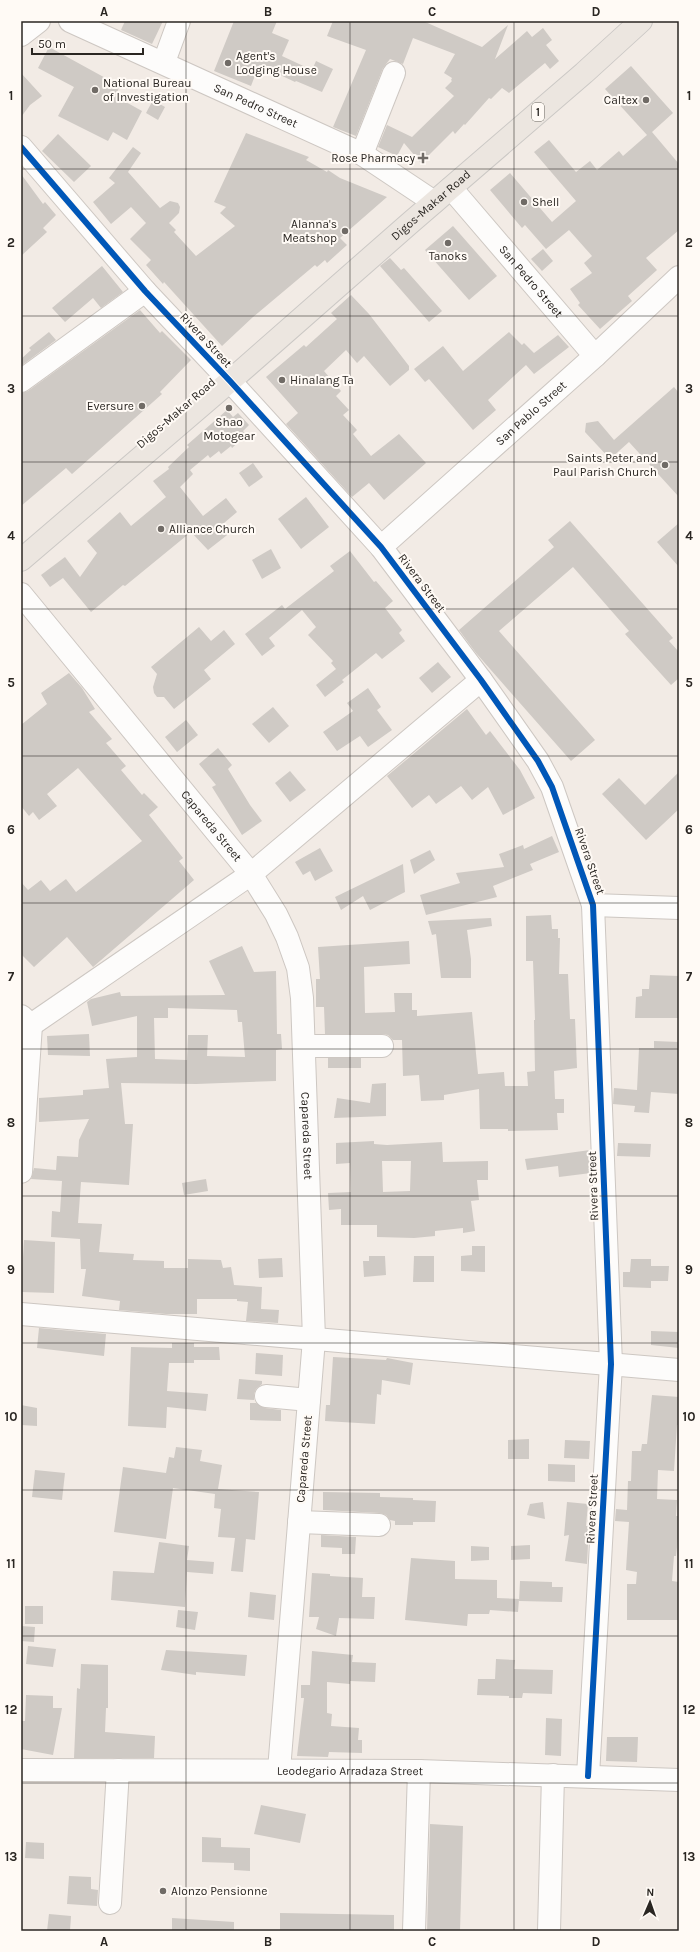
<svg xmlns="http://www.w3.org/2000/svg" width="700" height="1952" font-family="Karla,sans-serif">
<rect width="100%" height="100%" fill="#f2ebe5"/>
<!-- building -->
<g fill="#cfcac5" fill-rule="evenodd">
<polygon points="125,21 163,21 152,44 121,30"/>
<polygon points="234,21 277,21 272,33 289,40 282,56 312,70 316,61 333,69 322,92 296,81 295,82 259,65 251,86 214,71"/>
<polygon points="333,21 423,21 482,47 508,25 495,59 527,31 532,37 543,28 552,40 546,45 559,61 550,69 545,63 509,93 502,88 491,99 489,98 465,125 464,124 455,134 453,131 421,163 404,143 397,156 378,147 387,125 412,137 454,96 445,88 452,81 451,80 452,78 444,73 455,54 413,38 403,64 390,59 383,68 356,136 333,127 366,50 327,36"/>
<polygon points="49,47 120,86 115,96 142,111 127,140 113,132 108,141 58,116 74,87 38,68"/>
<polygon points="631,66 673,113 652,132 679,164 679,230 646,258 657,270 628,296 632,301 600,329 578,305 580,303 570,289 592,273 584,263 592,256 569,230 546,249 525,225 522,228 490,190 510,173 552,222 576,201 534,152 549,140 576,172 590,161 597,170 619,151 623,156 647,135 605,89"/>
<polygon points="21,73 42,96 30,105 21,117"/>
<polygon points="153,100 165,107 158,120 146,113"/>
<polygon points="246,133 309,157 306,160 327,172 328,170 340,178 387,197 340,238 347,245 327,263 325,260 317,267 315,265 253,317 222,346 164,282 163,284 146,265 151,260 130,239 146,223 131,207 111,224 93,202 115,183 109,178 133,147 141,153 128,172 160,208 170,201 178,203 180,207 179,213 169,223 176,230 174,232 196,256 235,226 220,213 226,207 214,202"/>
<polygon points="58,134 91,166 74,182 42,151"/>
<polygon points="21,174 43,204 45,202 56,215 43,228 47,232 21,256"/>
<polygon points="453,226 497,276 469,300 425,250"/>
<polygon points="543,249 553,261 542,271 531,259"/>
<polygon points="390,258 401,270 404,268 442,311 429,322 380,266"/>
<polygon points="102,266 123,292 101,308 93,298 65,322 52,308"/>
<polygon points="351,295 369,314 409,366 409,370 390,386 364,356 357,363 346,350 324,371 341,391 336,396 349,410 343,415 357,430 353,434 371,456 399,434 426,463 384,500 369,483 352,497 286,424 298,413 266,377 304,345 306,347 337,319 331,313"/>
<polygon points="140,310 160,333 162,331 191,360 160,392 162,394 80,467 72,474 66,468 21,506 21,393 28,391"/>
<polygon points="49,332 56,340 21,366 21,359 31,350 29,348"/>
<polygon points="509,332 522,345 524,343 534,353 558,335 569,347 534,374 526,365 488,400 496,410 473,430 429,379 425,382 414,369 443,346 463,371"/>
<polygon points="674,387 679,393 679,497 629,442 610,459 585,432 586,423 598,421 614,440"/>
<polygon points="227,410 233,417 238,413 249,425 243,431 246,435 232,448 231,446 221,454 219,451 210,458 208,455 190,470 193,474 180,487 203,516 226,498 237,512 224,523 231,532 208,550 191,532 125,586 123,585 91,612 63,578 50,587 41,575 65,557 80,577 97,553 87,541 120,512 131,526 166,497 153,481 169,469 168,467 189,447 187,445"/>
<polygon points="253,463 263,477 249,487 239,473"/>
<polygon points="306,497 329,527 301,549 278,519"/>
<polygon points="570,521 673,638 669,641 679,652 679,678 671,685 625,634 629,631 573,567 499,631 595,740 571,761 476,653 459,630 554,547 548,540"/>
<polygon points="679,523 679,567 657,542"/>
<polygon points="271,549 281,568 262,579 252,560"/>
<polygon points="350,551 374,582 376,581 393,601 385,608 402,630 399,633 405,641 382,659 376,653 342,680 344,682 325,697 316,685 336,669 331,663 333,661 308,635 316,627 302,610 269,638 275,646 262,656 245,634 282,605 285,609 334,571 330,566"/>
<polygon points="199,627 211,641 224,630 235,644 204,670 211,679 174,709 164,697 157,697 154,693 153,687 157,674 151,667"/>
<polygon points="438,662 451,677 432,693 419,678"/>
<polygon points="69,673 82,688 95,709 89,712 112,739 106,743 126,766 121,770 142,795 144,793 158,807 149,815 183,858 179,861 194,880 93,967 67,937 34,967 21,954 21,882 28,890 41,880 50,891 66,879 76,892 142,841 78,768 47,794 57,806 39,820 33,812 29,816 21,806 21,725 47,704 41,693"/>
<polygon points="368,688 381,707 377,710 392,730 368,747 360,736 337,751 323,732 353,711 347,703"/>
<polygon points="273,707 289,726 269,743 252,724"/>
<polygon points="467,709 486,735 490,731 520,770 535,798 503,815 488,787 472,800 461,786 436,804 429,795 412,808 387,776"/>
<polygon points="186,720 198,735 177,752 165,737"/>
<polygon points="218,748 232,765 228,769 250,805 262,821 242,835 212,787 216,785 199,764"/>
<polygon points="290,771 306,790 290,802 275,783"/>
<polygon points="679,772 679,809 646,840 602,794 619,778 645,805"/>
<polygon points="552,836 559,852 530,864 533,870 493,886 497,897 426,915 420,895 460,883 456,873 504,867 499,854 523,845 524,849"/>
<polygon points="320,848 333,871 315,881 310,871 303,875 295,862"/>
<polygon points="430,850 435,860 414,874 410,860"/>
<polygon points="403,864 405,892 370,910 363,896 341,910 335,897"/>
<polygon points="551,915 552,929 558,929 558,938 560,938 559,974 568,974 570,1019 575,1019 577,1068 554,1071 555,1099 564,1099 564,1113 557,1113 558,1130 508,1131 508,1129 480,1129 479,1089 444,1095 444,1100 421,1101 419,1075 403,1076 402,1040 393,1040 388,1035 382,1034 325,1034 324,1007 316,1007 316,979 320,979 318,947 409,941 410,964 364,967 365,1013 395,1012 394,993 412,993 412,1010 417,1010 417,1016 472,1012 478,1074 504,1072 505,1086 528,1086 527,1072 535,1071 534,1020 535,1020 533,961 526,961 526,916"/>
<polygon points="491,918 492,926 467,930 471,959 471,978 441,978 436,934 432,935 428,921"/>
<path d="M242 946 254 972 276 971 277 1034H281L282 1049 276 1050V1081L196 1084 121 1083 125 1124H133L129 1185 81 1182 78 1223 102 1224 99 1252 134 1254 133 1260 164 1261V1268H188V1259L221 1260 223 1268 231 1267 234 1285 262 1287 261 1309 279 1310 278 1323 246 1321 248 1302 237 1301V1299H197V1314H166L119 1310 120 1301 82 1296 86 1269H81L80 1239 51 1237 52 1211 60 1212 62 1181 31 1179 34 1168 56 1170 57 1156 78 1157 79 1140 89 1119 39 1122V1098L83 1095V1090L109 1088 106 1059 137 1057V1016L92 1026 87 1002 91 999 120 992 121 996 225 995 209 961ZM168 1008 237 1010 238 1022H242L245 1057 207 1056 208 1035H188L187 1060 155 1059 154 1018H168Z"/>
<polygon points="650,975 679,976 679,1018 635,1018 636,997 642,996 642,989 649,989"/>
<polygon points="89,1034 90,1056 48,1055 47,1036"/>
<polygon points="654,1041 679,1042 679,1094 651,1092 649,1113 634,1112 635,1106 613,1104 614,1088 637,1090 639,1048 654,1048"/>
<rect x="328" y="1058" width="33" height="10"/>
<polygon points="386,1083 386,1116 334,1118 337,1098 370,1103 372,1084"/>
<path d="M374 1141V1144L387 1145 442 1142 443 1162 488 1161V1180H477L479 1200 471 1201 475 1231 463 1233V1228L435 1231V1236L414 1238 377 1237V1225H341V1209L329 1210 328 1193 351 1192 350 1163 336 1164V1143ZM382 1161H411L410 1191 383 1192Z"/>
<polygon points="618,1143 651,1144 650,1157 617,1156"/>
<polygon points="590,1150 591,1173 559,1177 558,1166 527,1170 525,1159"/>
<polygon points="206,1179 208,1191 184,1195 182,1183"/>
<polygon points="24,1240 55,1242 54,1293 21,1292"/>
<polygon points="472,1246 485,1246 485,1272 461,1271 461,1256 472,1255"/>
<polygon points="369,1256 385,1256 386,1275 364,1277 363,1261 369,1261"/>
<polygon points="414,1256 434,1256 434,1282 413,1282"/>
<polygon points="282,1258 283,1277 259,1278 258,1259"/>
<polygon points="631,1259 651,1259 651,1266 669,1266 668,1281 651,1281 651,1288 623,1287 623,1272 630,1272"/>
<polygon points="39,1328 106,1334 104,1356 37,1348"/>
<polygon points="651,1331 679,1332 679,1348 651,1345"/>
<polygon points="172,1343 194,1343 194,1347 219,1347 220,1360 194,1360 194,1363 169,1363 167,1391 208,1394 206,1411 167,1407 166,1428 128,1426 131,1347 172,1348"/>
<polygon points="256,1353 283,1355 282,1376 255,1374"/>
<polygon points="333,1357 386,1360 387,1358 413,1363 410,1385 382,1380 381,1395 377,1394 375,1424 325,1421 326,1405 330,1405"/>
<polygon points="239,1379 262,1381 262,1384 256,1389 254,1394 254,1400 237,1399"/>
<polygon points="652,1395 679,1397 679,1425 677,1425 674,1471 658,1470 657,1499 677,1500 676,1516 679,1516 679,1529 676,1556 674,1556 672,1581 679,1582 679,1620 627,1620 627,1584 636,1584 637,1572 626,1570 629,1522 615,1521 616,1509 627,1510 628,1481 631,1481 632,1451 641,1451 642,1444 647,1444"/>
<polygon points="250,1403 256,1403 265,1408 281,1410 281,1421 250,1420"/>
<polygon points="21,1405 37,1408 37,1426 21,1425"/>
<polygon points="529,1439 529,1459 508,1459 508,1440"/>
<polygon points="565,1440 590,1441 589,1459 564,1458"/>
<polygon points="176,1447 202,1450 200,1461 222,1465 218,1489 259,1492 255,1540 246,1539 243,1572 231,1571 235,1538 218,1537 221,1509 214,1508 215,1494 173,1488 166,1539 114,1532 123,1467 166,1473 169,1457 174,1458"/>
<polygon points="548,1464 575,1465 575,1482 548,1481"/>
<polygon points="35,1470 65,1473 62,1500 32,1497"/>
<polygon points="323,1492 380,1493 380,1497 413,1498 413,1500 436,1501 435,1522 413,1522 413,1525 395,1525 395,1521 390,1520 386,1515 380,1513 323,1510"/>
<polygon points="543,1502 545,1519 527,1515 530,1504"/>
<polygon points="567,1502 588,1504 586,1526 589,1526 587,1564 565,1561 569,1535 564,1536"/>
<polygon points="321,1535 356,1537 355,1554 342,1554 342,1548 321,1547"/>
<polygon points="159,1542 189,1546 187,1560 214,1562 213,1574 187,1572 185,1607 111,1600 113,1571 154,1573"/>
<polygon points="530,1545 530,1559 511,1560 511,1546"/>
<polygon points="471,1546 489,1547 489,1560 471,1561"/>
<polygon points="411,1558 455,1561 455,1579 497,1580 497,1598 519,1599 518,1612 490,1610 489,1614 468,1614 467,1626 405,1620"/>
<polygon points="312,1573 330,1574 330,1576 363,1578 362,1597 375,1597 374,1619 339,1618 336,1636 316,1629 319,1617 309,1617"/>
<polygon points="520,1581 552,1582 552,1587 563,1587 562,1602 519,1601"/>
<polygon points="250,1592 276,1595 274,1620 248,1617"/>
<rect x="25" y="1606" width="18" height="18"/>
<polygon points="178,1610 198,1612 195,1630 176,1627"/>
<polygon points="21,1626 35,1627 34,1642 21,1641"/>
<polygon points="28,1646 56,1649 53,1667 26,1664"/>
<polygon points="166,1650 247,1655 245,1676 196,1672 196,1675 161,1670"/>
<polygon points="312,1651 353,1655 352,1662 376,1663 375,1682 350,1681 350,1684 327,1682 327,1713 332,1714 331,1726 359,1728 358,1740 362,1740 362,1753 329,1752 328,1757 297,1756 304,1698 301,1698 301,1685 310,1685"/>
<polygon points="496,1659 515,1660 514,1669 553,1670 552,1694 523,1693 522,1698 509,1698 509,1696 477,1695 478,1679 495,1679"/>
<polygon points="81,1664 108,1665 108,1708 106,1708 105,1732 155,1736 154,1758 74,1758 77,1688 80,1689"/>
<polygon points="26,1695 53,1696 53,1708 62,1708 53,1755 21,1749 21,1721 25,1721"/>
<polygon points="546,1718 562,1719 561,1756 545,1755"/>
<polygon points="607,1737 638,1737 637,1762 606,1761"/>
<polygon points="261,1805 306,1814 300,1843 254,1834"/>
<polygon points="430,1824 463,1826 460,1931 427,1931"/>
<polygon points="202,1837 221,1838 221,1847 250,1848 250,1871 234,1870 234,1863 202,1862"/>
<polygon points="26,1842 44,1843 44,1859 25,1858"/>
<polygon points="69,1876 91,1877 91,1889 98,1890 97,1906 67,1904"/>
<polygon points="280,1913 394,1915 394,1931 280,1931"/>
<polygon points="49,1914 71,1916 70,1931 47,1931"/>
<polygon points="172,1918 234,1922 234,1931 172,1931"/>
</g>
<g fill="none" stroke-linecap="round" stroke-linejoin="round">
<defs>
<g id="minor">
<path id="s1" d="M70 21 362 154 434 202"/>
<polyline points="21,35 39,21"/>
<polyline points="164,62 179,21"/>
<polyline points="21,147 145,291 230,381 381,547 481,680 538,761 552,787 593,905 611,1364 588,1776"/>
<polyline points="362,154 394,73"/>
<path id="s2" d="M451 188 595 356"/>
<polyline points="21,381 145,291"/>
<path id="s3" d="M381 547 595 356 679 277"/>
<path id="s4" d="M21 594 251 874 276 914 287 937 298 968 302 998 314 1339 279 1770"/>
<polyline points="593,905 679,908"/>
<polyline points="21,1016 31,1025 21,1172"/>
<polyline points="31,1025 251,874 481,680"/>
<polyline points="304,1046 382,1046"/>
<polyline points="21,1314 679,1370"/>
<polyline points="266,1396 309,1400"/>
<polyline points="299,1522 379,1525"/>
<path id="s5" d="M21 1770 419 1771 679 1780"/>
<polyline points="110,1903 118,1770"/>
<polyline points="414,1931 419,1771"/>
<polyline points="549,1931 553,1775"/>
</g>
<g id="major">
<path id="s6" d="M21 560 230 381 410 223 584 73 641 21"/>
</g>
</defs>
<!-- minor casing -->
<use href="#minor" stroke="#cdc7c2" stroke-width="24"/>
<!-- major casing -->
<use href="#major" stroke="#cbc8c5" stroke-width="24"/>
<!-- minor -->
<use href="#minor" stroke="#fdfcfb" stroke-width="22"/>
<!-- major -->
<use href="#major" stroke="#ece6e0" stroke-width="22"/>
<defs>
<polyline id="cycleway" points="21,147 145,291 230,381 381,547 481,680 538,761 552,787 593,905 611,1364 588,1776"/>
</defs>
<!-- cycleway casing -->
<use href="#cycleway" stroke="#fffaf5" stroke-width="8"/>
<!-- cycleway -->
<use href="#cycleway" stroke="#0057b8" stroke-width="6"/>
</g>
<!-- grid -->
<path fill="none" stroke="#2a2622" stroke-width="1" stroke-opacity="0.55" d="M186 21V1931M350 21V1931M514 21V1931M21 169H679M21 316H679M21 462H679M21 609H679M21 756H679M21 903H679M21 1049H679M21 1196H679M21 1343H679M21 1490H679M21 1636H679M21 1783H679"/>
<!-- markers -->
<g fill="#706b66" stroke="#fffaf5" stroke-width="1.5">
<circle cx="228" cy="63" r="4"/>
<circle cx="95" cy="90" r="4"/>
<circle cx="646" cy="100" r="4"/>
<path d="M421 152h4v4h4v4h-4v4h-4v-4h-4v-4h4z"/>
<circle cx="524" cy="202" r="4"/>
<circle cx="345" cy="231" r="4"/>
<circle cx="448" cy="243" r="4"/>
<circle cx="282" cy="380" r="4"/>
<circle cx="142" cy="406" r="4"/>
<circle cx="229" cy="408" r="4"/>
<circle cx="665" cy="465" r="4"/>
<circle cx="161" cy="529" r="4"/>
<circle cx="163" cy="1891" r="4"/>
</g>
<g text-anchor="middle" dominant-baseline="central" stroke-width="4" stroke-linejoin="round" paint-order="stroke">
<!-- shield labels -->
<rect fill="#fffaf5" stroke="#6a6661" stroke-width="1" x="532" y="103" width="12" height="18" rx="3"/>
<g font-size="11" font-weight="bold" fill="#2a2622">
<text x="538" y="112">1</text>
</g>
<!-- poi labels -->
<g font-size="12" fill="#2a2622" stroke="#fffaf5" text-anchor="start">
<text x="236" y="56">Agent's<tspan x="236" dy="14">Lodging House</tspan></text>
<text x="103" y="83">National Bureau<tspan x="103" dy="14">of Investigation</tspan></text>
<text x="638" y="100" text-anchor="end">Caltex</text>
<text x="415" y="158" text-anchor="end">Rose Pharmacy</text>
<text x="532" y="202">Shell</text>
<text x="337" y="224" text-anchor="end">Alanna's<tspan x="337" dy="14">Meatshop</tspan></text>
<text x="448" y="256" text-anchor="middle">Tanoks</text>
<text x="290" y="380">Hinalang Ta</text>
<text x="134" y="406" text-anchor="end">Eversure</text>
<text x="229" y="422" text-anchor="middle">Shao<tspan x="229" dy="14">Motogear</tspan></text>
<text x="657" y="458" text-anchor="end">Saints Peter and<tspan x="657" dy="14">Paul Parish Church</tspan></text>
<text x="169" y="529">Alliance Church</text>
<text x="171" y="1891">Alonzo Pensionne</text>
</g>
<!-- street labels -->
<g font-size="12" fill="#2a2622" stroke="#fffaf5">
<text stroke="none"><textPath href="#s1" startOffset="204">San Pedro Street</textPath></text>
<text stroke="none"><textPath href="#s6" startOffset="542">Digos-Makar Road</textPath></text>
<text stroke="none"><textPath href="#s2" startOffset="123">San Pedro Street</textPath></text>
<text transform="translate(206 340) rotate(47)">Rivera Street</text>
<text transform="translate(176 413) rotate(-41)">Digos-Makar Road</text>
<text stroke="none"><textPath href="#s3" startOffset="201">San Pablo Street</textPath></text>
<text transform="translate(422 583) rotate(53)">Rivera Street</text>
<text stroke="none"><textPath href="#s4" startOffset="300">Capareda Street</textPath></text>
<text transform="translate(590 861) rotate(71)">Rivera Street</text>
<text stroke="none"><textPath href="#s4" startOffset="636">Capareda Street</textPath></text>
<text transform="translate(593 1186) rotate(-92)">Rivera Street</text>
<text transform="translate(304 1459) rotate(-85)">Capareda Street</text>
<text transform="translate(592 1509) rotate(-87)">Rivera Street</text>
<text stroke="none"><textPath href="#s5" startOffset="329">Leodegario Arradaza Street</textPath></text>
</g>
</g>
<!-- border -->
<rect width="700" height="1952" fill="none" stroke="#fffaf5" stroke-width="44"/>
<!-- north arrow -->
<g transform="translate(650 1902) rotate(2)" stroke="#fffaf5" stroke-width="3" paint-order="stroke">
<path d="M0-3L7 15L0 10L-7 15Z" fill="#2a2622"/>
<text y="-6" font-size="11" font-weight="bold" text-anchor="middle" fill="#2a2622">N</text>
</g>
<!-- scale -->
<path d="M32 48v6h111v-6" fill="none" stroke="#2a2622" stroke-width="2"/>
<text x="38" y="48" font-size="12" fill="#2a2622" stroke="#fffaf5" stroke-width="3" paint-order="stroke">50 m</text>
<rect x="22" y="22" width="656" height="1908" fill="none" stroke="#2a2622" stroke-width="1.5"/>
<g font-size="13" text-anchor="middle" font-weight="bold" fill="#2a2622">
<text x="104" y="16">A</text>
<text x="268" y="16">B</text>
<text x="432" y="16">C</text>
<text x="596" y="16">D</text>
<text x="11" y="100">1</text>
<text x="689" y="100">1</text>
<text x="11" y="247">2</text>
<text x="689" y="247">2</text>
<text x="11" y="393">3</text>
<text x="689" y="393">3</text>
<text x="11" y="540">4</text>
<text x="689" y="540">4</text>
<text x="11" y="687">5</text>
<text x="689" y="687">5</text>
<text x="11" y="834">6</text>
<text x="689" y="834">6</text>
<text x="11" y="981">7</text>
<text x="689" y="981">7</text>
<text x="11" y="1127">8</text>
<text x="689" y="1127">8</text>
<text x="11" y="1274">9</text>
<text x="689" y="1274">9</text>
<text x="11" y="1421">10</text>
<text x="689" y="1421">10</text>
<text x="11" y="1568">11</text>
<text x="689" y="1568">11</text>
<text x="11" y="1714">12</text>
<text x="689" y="1714">12</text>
<text x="11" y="1861">13</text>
<text x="689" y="1861">13</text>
<text x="104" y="1946">A</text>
<text x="268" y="1946">B</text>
<text x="432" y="1946">C</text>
<text x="596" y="1946">D</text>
</g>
</svg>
